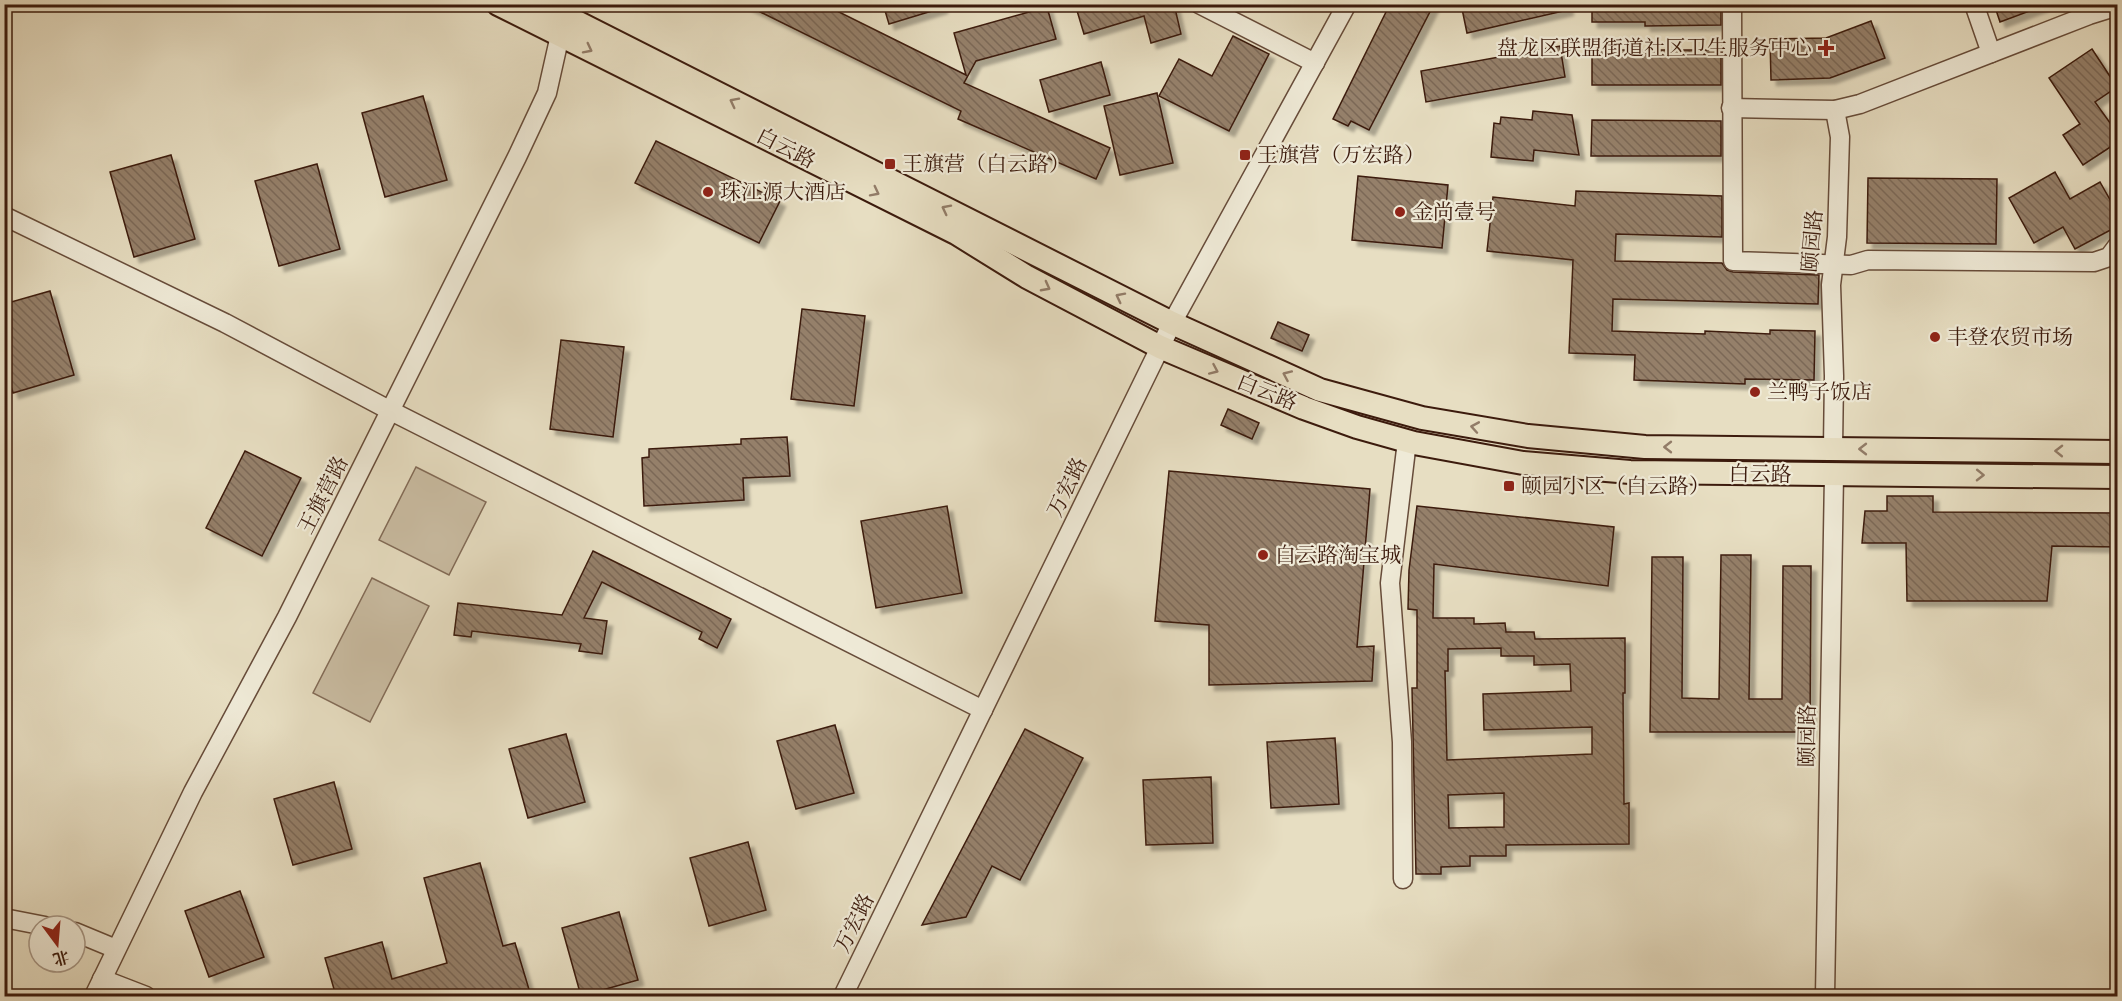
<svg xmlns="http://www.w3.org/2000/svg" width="2122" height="1001" font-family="'IM FELL French Canon','Noto Serif SC',serif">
<defs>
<pattern id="building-back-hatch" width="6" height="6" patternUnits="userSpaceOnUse" patternTransform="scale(1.5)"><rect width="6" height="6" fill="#95806b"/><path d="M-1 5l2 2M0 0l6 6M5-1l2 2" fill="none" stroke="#7b6856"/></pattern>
<filter id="shadow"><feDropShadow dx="5.5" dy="5.5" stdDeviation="1.5" flood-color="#0004"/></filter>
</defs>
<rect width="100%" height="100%" fill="#e7dec2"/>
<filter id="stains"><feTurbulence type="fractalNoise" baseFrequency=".00333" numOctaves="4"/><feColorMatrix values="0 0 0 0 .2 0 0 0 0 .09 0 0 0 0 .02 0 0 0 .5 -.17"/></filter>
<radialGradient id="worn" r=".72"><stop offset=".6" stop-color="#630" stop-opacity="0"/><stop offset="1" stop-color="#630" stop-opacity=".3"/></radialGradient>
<!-- garden -->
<g fill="#cabda3" stroke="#836c58" stroke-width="1.5">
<polygon points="416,467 486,502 449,575 379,540"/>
<polygon points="372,578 429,606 370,722 313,693"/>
</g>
<!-- building -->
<g fill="url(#building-back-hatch)" stroke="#3c1b0d" stroke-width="1.5" fill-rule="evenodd" filter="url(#shadow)">
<polygon points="744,4 823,4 966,75 954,33 1047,7 1056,39 976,61 964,83 1110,148 1096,179 958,119 961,111"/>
<polygon points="883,4 942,4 942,8 889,24"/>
<polygon points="1075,4 1174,4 1181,34 1151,43 1144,16 1084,34"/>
<polygon points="1390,4 1434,4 1369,130 1351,121 1348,126 1333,119"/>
<polygon points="1461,4 1567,4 1568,10 1467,33"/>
<polygon points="1592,4 1721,4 1721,25 1645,26 1645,22 1592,22"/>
<polygon points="1994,4 2043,4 2043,6 2000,22"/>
<polygon points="1871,21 1885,58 1830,78 1771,80 1770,39 1826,38"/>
<polygon points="1233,36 1269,54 1229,131 1159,96 1179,59 1212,76"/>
<polygon points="1560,46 1565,77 1426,102 1421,71"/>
<polygon points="2092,49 2117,87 2095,102 2118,134 2118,142 2083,165 2063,135 2080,124 2049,78"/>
<rect x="1592" y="50" width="129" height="35"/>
<polygon points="1101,62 1110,95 1049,112 1040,80"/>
<polygon points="1157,93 1173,163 1120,175 1104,106"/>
<polygon points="423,96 447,180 385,197 362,113"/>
<polygon points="1533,111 1572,115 1579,155 1534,150 1533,161 1491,157 1494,123 1500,124 1501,117 1532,120"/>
<polygon points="1592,120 1721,121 1721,156 1591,156"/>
<polygon points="656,141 780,201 759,243 635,183"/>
<polygon points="171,155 195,239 134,257 110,172"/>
<polygon points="317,164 340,249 279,266 255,181"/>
<polygon points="2055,172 2070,199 2100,182 2118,214 2118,226 2075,249 2063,227 2034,243 2009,198"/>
<polygon points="1358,176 1448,185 1442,248 1352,240"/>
<polygon points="1868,178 1997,179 1996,244 1867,243"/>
<polygon points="1576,191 1722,196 1722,237 1616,234 1615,261 1722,263 1727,270 1733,272 1819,275 1818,304 1613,299 1612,331 1705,334 1705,331 1770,334 1770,330 1815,331 1814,380 1745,379 1745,384 1634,380 1635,355 1569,353 1573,260 1487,251 1493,197 1575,206"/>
<polygon points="50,291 74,375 13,393 4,363 4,304"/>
<polygon points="802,309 865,316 854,406 791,399"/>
<polygon points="1278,322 1309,335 1302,351 1271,338"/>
<polygon points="561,340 624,347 613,437 550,429"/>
<polygon points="1228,409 1259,423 1252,439 1221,425"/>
<polygon points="787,437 790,476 743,478 744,500 644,506 642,458 649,457 649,449 741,444 741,439"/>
<polygon points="245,451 301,478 262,556 206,528"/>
<polygon points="1169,471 1370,489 1357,647 1374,646 1372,681 1209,685 1209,625 1155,621"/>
<polygon points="1887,496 1933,496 1933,512 2118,513 2118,547 2052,546 2047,601 1907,601 1906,543 1862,543 1865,511 1887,511"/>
<polygon points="947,506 962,593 876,608 861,521"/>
<path d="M1417 506 1614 527 1608 586 1434 564 1433 618H1474V624L1505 623 1506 632H1534L1535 639 1625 638V693H1623L1624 804 1629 803V844L1506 845V856H1470V866L1441 867V874H1416L1412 688H1417V610L1408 609 1409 570ZM1501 648V656H1534V665L1570 664 1571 691 1483 694 1484 730 1592 727V754L1447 760 1445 671H1448V649ZM1504 793V827L1449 828 1448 795Z"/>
<polygon points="593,551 731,619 717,648 699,639 702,632 602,582 584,618 607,621 602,654 579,651 581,644 472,631 471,637 454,635 458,603 562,615"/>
<polygon points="1721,555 1751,555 1749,699 1782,699 1783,566 1811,566 1810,732 1650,732 1652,557 1683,557 1682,698 1719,699"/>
<polygon points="835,725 854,793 796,809 777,741"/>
<polygon points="1025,729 1083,758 1020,880 992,866 966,917 922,925"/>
<polygon points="566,734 585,802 528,818 509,749"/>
<polygon points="1335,738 1339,804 1271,808 1267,742"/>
<polygon points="1211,777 1213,843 1146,845 1143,780"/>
<polygon points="334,782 352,849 293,865 274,799"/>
<polygon points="748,842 766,910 709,926 690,858"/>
<polygon points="480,863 503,946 515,943 531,996 336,996 325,958 382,942 392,979 447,963 424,878"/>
<polygon points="240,891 264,957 209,977 185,911"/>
<polygon points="619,912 638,980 581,996 562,928"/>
</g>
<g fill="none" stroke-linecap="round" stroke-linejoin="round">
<defs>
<g id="minor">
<polyline points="1199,4 1315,63"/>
<polyline points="1732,4 1733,261 1851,265 1868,260 2094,262 2109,257 2118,245"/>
<polyline points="1974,4 1991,53"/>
<polyline points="1731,108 1835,110 1860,104 2089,15 2118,6"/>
<polyline points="4,216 225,323 391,411 983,710"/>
<polyline points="1833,448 1834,376 1831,285 1837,237 1840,137 1835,110"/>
<polyline points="1403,879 1402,742 1390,583 1407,441"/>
<polyline points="4,918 45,926"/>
<polyline points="75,932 116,949"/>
<polyline points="102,979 146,996"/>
<polyline points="94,996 193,792 287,617 517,157 547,93 560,35 572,4"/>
<polyline points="843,996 1172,323 1347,4"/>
<polyline points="1825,996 1834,475"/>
</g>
<g id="major">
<polyline points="498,4 956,233 1027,277 1160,347 1304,408 1357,427 1414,443 1523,463 1630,472 2118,477"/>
<polyline points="541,4 1172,323 1320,390 1422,418 1528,436 1645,447 2118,452"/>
</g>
</defs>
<!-- minor casing -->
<use href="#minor" stroke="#674c3a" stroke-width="21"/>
<!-- major casing -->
<use href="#major" stroke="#3c1b0d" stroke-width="26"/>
<!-- minor -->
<use href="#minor" stroke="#efead7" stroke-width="18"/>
<!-- major -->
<use href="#major" stroke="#e7dec2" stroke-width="22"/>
</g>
<!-- one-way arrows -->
<defs><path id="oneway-chevron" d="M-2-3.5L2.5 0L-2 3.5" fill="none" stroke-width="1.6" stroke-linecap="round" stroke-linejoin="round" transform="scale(1.5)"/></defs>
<g stroke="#927c68">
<use href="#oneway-chevron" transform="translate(588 49) rotate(27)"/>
<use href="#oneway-chevron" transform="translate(734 102) rotate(-153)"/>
<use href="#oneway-chevron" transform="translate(875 192) rotate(27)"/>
<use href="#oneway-chevron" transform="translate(946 209) rotate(-153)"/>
<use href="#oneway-chevron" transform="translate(1046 287) rotate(28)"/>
<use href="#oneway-chevron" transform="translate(1120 297) rotate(-153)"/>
<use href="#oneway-chevron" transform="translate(1214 370) rotate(24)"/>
<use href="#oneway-chevron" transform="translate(1287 375) rotate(-156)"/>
<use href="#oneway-chevron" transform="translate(1475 427) rotate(-170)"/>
<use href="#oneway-chevron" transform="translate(1668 447) rotate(-180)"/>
<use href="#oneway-chevron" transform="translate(1863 449) rotate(-180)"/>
<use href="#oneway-chevron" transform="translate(2059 451) rotate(-179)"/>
<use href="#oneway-chevron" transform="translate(1980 475) rotate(1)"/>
</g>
<!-- markers -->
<g fill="#8f2418" stroke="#efead7" stroke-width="2">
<path d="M1823 39h6v6h6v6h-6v6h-6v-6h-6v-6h6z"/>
<rect x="1239" y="149" width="12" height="12" rx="3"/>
<rect x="884" y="158" width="12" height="12" rx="3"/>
<circle cx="708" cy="192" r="6"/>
<circle cx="1400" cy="212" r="6"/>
<circle cx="1935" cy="337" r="6"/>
<circle cx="1755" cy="392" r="6"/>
<rect x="1503" y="480" width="12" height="12" rx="3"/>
<circle cx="1263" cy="555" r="6"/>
</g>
<g text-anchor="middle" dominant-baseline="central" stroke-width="4.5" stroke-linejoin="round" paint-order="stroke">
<!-- poi labels -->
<g font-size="21" fill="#3c1b0d" stroke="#efead7" text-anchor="start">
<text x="1812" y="48" text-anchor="end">盘龙区联盟街道社区卫生服务中心</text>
<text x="1257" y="155">王旗营（万宏路）</text>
<text x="902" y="164">王旗营（白云路）</text>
<text x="720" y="192">珠江源大酒店</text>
<text x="1412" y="212">金尚壹号</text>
<text x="1947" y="337">丰登农贸市场</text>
<text x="1767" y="392">兰鸭子饭店</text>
<text x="1521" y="486">颐园小区（白云路）</text>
<text x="1275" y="555">白云路淘宝城</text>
</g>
<!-- street labels -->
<g font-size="21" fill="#3c1b0d" stroke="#efead7">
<text transform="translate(786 148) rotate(27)">白云路</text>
<text transform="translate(1812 241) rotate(-85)">颐园路</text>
<text transform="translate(1267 392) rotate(22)">白云路</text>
<text transform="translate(1760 474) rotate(1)">白云路</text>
<text transform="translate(1067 487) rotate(-64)">万宏路</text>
<text transform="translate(323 495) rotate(-63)">王旗营路</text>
<text transform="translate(1807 736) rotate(-89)">颐园路</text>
<text transform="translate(854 923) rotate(-64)">万宏路</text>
</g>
</g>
<!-- margin -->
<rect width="2122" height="1001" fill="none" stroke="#e7dec2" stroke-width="24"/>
<rect x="6" y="6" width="2110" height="989" fill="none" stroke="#3c1b0d" stroke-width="3"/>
<rect x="12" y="12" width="2098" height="977" fill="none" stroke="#3c1b0d" stroke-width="1.5"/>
<!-- north arrow -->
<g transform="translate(57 944) rotate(164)"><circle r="28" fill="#efead7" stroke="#a79786" stroke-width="1.5"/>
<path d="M0-4.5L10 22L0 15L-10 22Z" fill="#8f2418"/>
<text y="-9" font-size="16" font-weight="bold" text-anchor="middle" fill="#3c1b0d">北</text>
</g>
<rect width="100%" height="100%" filter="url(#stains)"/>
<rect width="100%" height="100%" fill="url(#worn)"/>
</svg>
